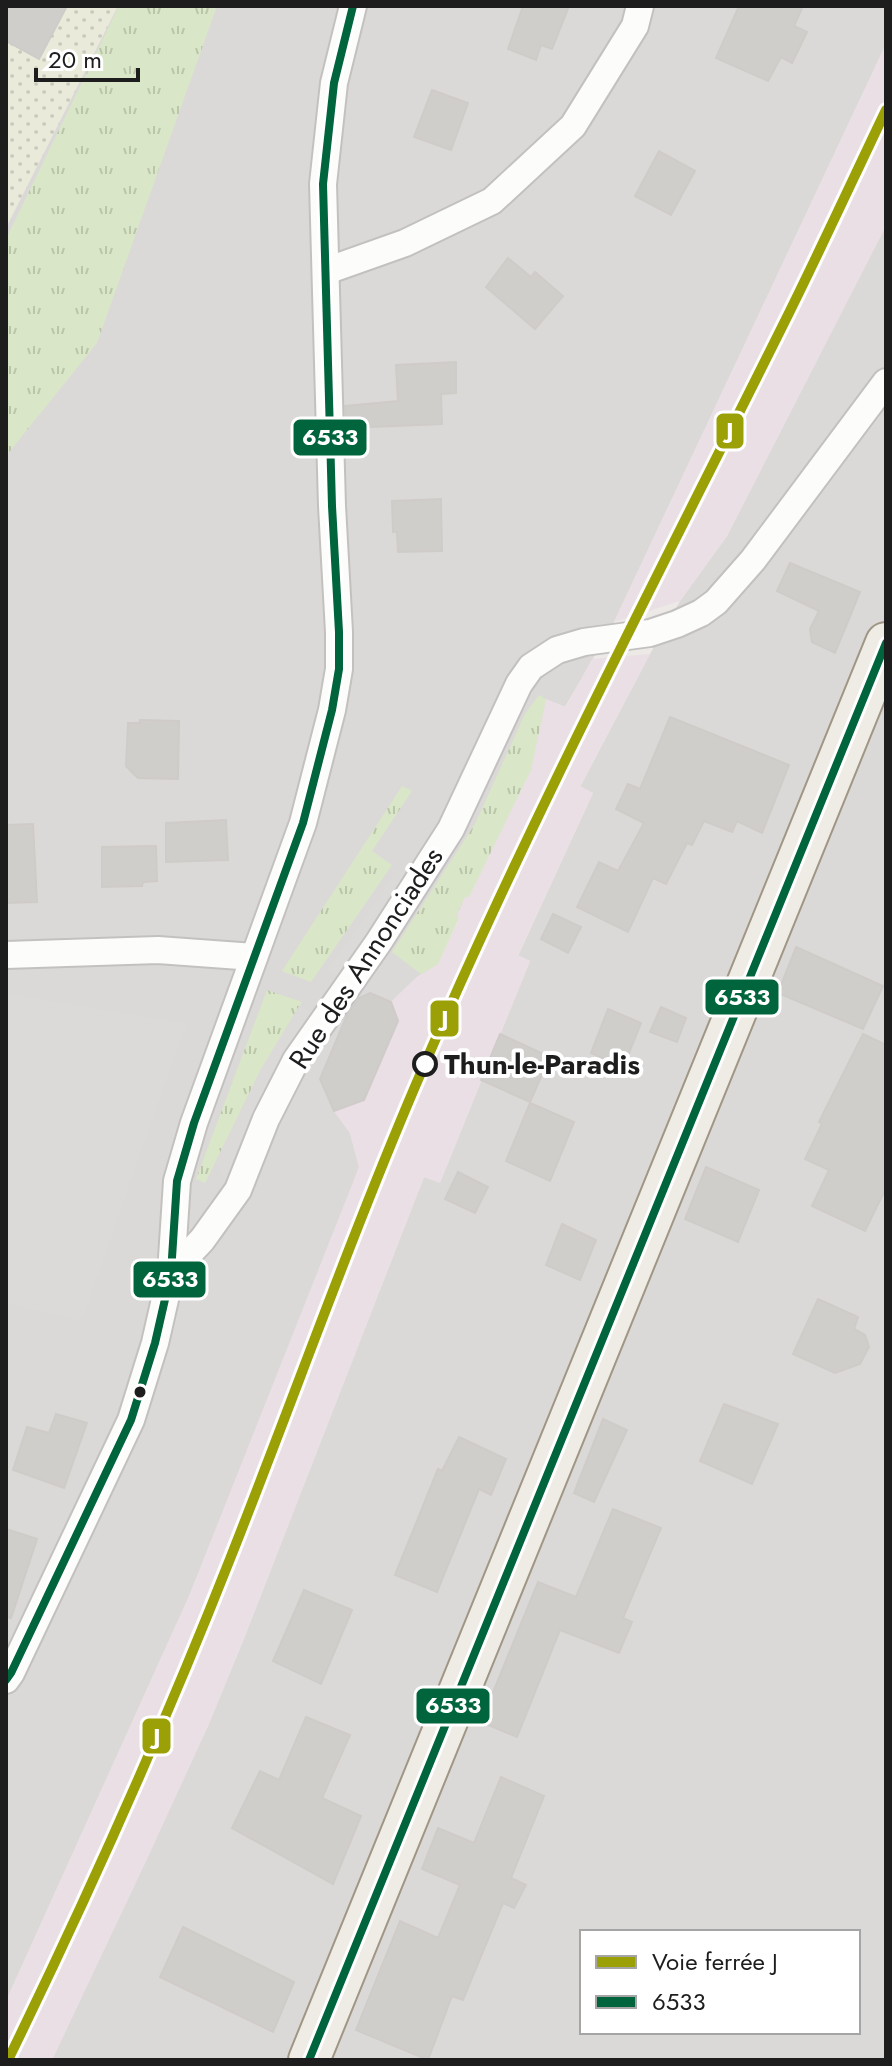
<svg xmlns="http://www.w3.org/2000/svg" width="892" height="2066" font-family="Jost,sans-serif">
<defs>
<pattern id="farmland-dots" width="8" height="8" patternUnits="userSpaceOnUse" patternTransform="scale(2)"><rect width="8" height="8" fill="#eaeada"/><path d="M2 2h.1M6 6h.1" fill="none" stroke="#c8c8bb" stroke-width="1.8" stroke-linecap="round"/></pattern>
<pattern id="grass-tufts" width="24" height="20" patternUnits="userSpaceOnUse" patternTransform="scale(2)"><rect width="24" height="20" fill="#d9e6c7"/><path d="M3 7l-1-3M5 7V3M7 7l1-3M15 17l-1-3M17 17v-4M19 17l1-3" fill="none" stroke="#bac5aa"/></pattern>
</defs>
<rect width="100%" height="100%" fill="#ece9e6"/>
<!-- residential -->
<g fill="#dbd9d7" fill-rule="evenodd">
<polygon points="6,6 886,6 886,44 614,622 565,707 546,700 531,770 466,896 438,964 417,977 391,1002 334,1111 350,1133 359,1167 353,1184 190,1594 6,2001"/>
<path d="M886 225V2060H52L208 1726 245 1636 424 1177 440 1182 530 961 518 956 593 793 580 787 650 654 680 601 727 536ZM582 1932H858V2032H582Z"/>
</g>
<!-- railway -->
<g fill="#e9dfe4">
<polygon points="886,44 886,225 884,230 727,536 680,601 614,622"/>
<polygon points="650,654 580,786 593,793 518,955 530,961 460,1134 440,1183 424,1177 245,1636 208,1726 149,1855 52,2060 6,2060 6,2001 190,1594 359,1167 350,1133 334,1111 320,1079 353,1000 370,993 391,1002 417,977 438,964 459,919 456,917 465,896 468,897 531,770 546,699 566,707 592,659"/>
</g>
<!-- farmland -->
<polygon fill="url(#farmland-dots)" points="6,6 118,6 6,228"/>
<!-- grass -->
<g fill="url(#grass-tufts)">
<polygon points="119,6 217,6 97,343 6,456 6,239"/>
<polygon points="539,695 546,699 531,770 469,897 465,897 456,916 459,918 438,964 421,974 392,952 475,824 525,714"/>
<polygon points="402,786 412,791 372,851 392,865 311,982 282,971"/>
<polygon points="267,990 302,1002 260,1071 205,1183 196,1179"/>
</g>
<!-- parking -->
<g fill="#dcdad9">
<polygon points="397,869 409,876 339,977 327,969 367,915"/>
<polygon points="6,994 186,1024 82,1320 6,1303"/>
<polygon points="299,1006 310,1013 272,1076 224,1180 216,1162 260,1071"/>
</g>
<!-- building -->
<g fill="#d0cecb" stroke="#cfcbc8" stroke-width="2">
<polygon points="6,6 67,6 39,59 6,41"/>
<polygon points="523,6 569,6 552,49 541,45 536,60 508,49"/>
<polygon points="739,6 803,6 794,26 807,32 792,63 781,57 768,81 716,58"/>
<polygon points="432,90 468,103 451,150 414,137"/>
<polygon points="659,151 695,171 671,215 635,196"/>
<polygon points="508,258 531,277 535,272 563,296 535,329 486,287"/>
<polygon points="456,362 456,393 441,394 442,424 347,428 345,406 398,401 396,365"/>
<polygon points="441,499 442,551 398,552 397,532 393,532 392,501"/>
<polygon points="790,563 860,592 835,653 812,642 810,629 819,611 777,591"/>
<polygon points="670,717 789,765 762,833 737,821 732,832 704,821 692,845 687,843 666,884 653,878 628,932 577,907 599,862 618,871 644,823 616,809 628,784 640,789"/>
<polygon points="140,720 179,721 178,779 138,778 126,766 128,723 140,723"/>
<polygon points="226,820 228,860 166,862 166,823"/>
<polygon points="33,824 37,902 6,903 6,825"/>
<polygon points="156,846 157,881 143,882 142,886 102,887 102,847"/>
<polygon points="553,914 581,927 568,953 541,939"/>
<polygon points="796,947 883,986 863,1029 778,993"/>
<polygon points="370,993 391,1002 398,1021 364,1100 334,1111 320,1079 347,1015 359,998"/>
<polygon points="661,1007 686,1018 677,1042 650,1032"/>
<polygon points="608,1009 641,1023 623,1068 591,1053"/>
<polygon points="500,1034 550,1057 530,1102 481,1080"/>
<polygon points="863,1034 886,1045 886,1188 865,1231 812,1206 829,1170 805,1159 822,1124 819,1122"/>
<polygon points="530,1103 574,1122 550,1181 506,1161"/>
<polygon points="706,1167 759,1190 738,1242 685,1219"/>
<polygon points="458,1172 488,1187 475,1213 445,1199"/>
<polygon points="562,1224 596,1240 580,1280 546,1265"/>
<polygon points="818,1299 858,1317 854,1329 865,1335 869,1347 860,1364 835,1373 793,1354"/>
<polygon points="724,1404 778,1424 752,1484 700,1461"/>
<polygon points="56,1414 87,1423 64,1488 13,1470 27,1427 49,1433"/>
<polygon points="603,1419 627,1430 594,1502 574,1493"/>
<polygon points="459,1437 506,1459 491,1495 479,1489 437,1592 395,1575 438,1469 442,1471"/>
<polygon points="613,1509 661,1528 623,1618 632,1622 619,1653 560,1630 517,1737 481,1722 538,1582 576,1597"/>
<polygon points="6,1529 37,1539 11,1618 6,1617"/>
<polygon points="304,1590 352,1610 321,1684 273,1661"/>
<polygon points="306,1717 350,1735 322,1798 361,1816 333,1884 232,1828 260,1771 279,1780"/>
<polygon points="501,1777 544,1796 511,1878 526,1885 514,1908 503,1903 463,2000 452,1996 428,2060 356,2030 400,1921 438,1938 460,1885 422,1869 438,1828 474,1843"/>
<polygon points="183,1927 294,1982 273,2032 160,1977"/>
</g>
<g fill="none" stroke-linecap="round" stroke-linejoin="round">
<defs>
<g id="street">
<polyline points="326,271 405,243 492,201 573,126 635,26 640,6"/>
<polyline points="6,955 158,950 254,957"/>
<polyline points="171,1273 202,1240 238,1190 266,1119 296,1060 378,943 451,829 519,684 531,667 557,650 584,642 650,633 677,624 701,613 716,602 753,560 886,382"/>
<polyline points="6,1680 11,1673 131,1420 155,1343 171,1273 177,1181 194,1123 303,823 332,710 339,669 339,632 332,506 323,184 334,83 353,6"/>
</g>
<polyline id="primary" points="309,2060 886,643"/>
</defs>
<!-- street casing -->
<use href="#street" stroke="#c3c1c0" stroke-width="30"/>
<!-- primary casing -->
<use href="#primary" stroke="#a09685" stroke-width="44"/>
<!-- street -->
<use href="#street" stroke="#fcfcfb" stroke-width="26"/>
<!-- primary -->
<use href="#primary" stroke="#efebe5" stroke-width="40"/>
<defs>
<g id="bus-1">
<polyline points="6,1680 11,1673 131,1420 155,1343 171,1273 177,1181 194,1123 303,823 332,710 339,669 339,632 332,506 323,184 334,83 353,6"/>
<polyline points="309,2060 886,643"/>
</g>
</defs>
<!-- bus-1 casing -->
<use href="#bus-1" stroke="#fff" stroke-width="14"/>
<!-- bus-1 -->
<use href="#bus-1" stroke="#00643c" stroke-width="8"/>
<defs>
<path id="rail-1" d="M8 2060C88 1896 163 1729 230 1559 295 1395 353 1230 423 1068 532 815 661 570 784 323 819 253 852 181 886 110"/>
</defs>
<!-- rail-1 casing -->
<use href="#rail-1" stroke="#fff" stroke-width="16"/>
<!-- rail-1 -->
<use href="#rail-1" stroke="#9ca007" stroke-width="10"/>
</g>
<!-- markers -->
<circle fill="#fff" stroke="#1d1d1d" stroke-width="4" cx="425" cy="1064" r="11"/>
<circle fill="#1d1d1d" stroke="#fff" stroke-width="3" cx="140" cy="1392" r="7"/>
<g text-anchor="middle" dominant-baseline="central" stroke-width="8" stroke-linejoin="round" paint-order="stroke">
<!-- street labels -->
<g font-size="28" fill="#1d1d1d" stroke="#fff">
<text transform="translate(366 958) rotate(-57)">Rue des Annonciades</text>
</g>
<!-- stop labels -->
<g font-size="28" font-weight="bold" fill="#1d1d1d" stroke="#fff" text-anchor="start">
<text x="444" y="1064">Thun-le-Paradis</text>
</g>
</g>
<g stroke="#fff" stroke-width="3">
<rect x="715" y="412" width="30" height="38" rx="8" fill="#9ca007"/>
<rect x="292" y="418" width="76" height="39" rx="8" fill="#00643c"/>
<rect x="704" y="978" width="76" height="38" rx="8" fill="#00643c"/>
<rect x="429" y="999" width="31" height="39" rx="8" fill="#9ca007"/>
<rect x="132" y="1260" width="75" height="39" rx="8" fill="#00643c"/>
<rect x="415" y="1687" width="76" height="38" rx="8" fill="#00643c"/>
<rect x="141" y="1717" width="31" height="38" rx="8" fill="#9ca007"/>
</g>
<g font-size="22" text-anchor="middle" font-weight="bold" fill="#fff">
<text x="730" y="438">J</text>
<text x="330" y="445">6533</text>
<text x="742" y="1005">6533</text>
<text x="445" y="1026">J</text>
<text x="170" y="1287">6533</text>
<text x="453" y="1713">6533</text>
<text x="157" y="1744">J</text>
</g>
<!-- border -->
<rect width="892" height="2066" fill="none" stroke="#1d1d1d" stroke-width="16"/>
<!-- legend -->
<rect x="580" y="1930" width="280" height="104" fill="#ffffff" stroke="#a5a5a5" stroke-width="2"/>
<rect x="596" y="1956" width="40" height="12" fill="#9ca007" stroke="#a5a5a5" stroke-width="2"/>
<text x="652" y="1970" font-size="24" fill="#1d1d1d">Voie ferrée J</text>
<rect x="596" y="1996" width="40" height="12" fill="#00643c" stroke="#a5a5a5" stroke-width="2"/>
<text x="652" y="2010" font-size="24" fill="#1d1d1d">6533</text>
<!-- scale -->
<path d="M36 68v12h102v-12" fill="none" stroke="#1d1d1d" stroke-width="4"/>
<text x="48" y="68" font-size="24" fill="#1d1d1d" stroke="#ffffff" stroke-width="6" paint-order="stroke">20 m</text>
</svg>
